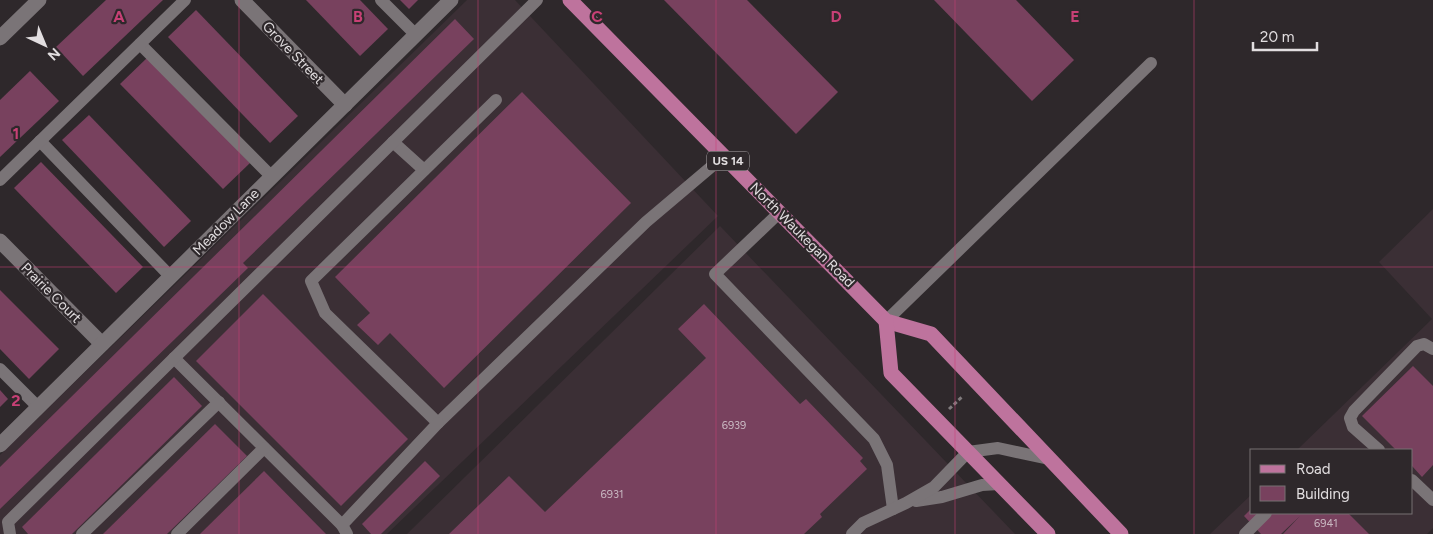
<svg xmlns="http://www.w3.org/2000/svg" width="1433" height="534" font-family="Figtree,sans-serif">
<rect width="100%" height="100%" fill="#2e282b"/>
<!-- built -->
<g fill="#3b2f35">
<polygon points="467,0 515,0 718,216 387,534 0,534 0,455"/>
<polygon points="1433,209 1433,528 1427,534 1210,534 1252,494 1252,513 1412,513 1412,450 1297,450 1432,319 1379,262"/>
<polygon points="720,226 1015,534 407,534"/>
</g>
<!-- building -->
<g fill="#78415e">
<polygon points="106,0 163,0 83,76 56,47"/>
<polygon points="306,0 360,0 388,29 360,56"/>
<polygon points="400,0 418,0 409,9"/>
<polygon points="664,0 747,0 838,92 796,134"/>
<polygon points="934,0 1016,0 1074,60 1032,101"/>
<polygon points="196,10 298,116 270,143 168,37"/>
<polygon points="455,19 474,39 243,263 248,268 0,509 0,467"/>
<polygon points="148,57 250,163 223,189 120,84"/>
<polygon points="30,71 59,101 0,157 0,100"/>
<polygon points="522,92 631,203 444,388 390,333 378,345 357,325 370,313 335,277"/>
<polygon points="89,115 191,221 164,247 62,140"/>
<polygon points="41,162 143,267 116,293 14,188"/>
<polygon points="0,290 59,349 29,379 0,349"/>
<polygon points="263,294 408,439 341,506 196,361"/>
<polygon points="704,304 800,404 806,399 863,458 860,461 867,469 820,514 822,517 804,534 449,534 509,476 545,512 706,358 678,329"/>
<polygon points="1413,366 1433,386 1433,465 1422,477 1412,466 1412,450 1396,450 1362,416"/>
<polygon points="174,377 202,406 72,534 28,534 22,527"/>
<polygon points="0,390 8,399 0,407"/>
<polygon points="215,424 247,456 167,534 103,534"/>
<polygon points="425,461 440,476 381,534 371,534 362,524"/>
<polygon points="264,471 326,534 200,534"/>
<polygon points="1252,508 1252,513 1348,513 1369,534 1283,534 1300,516 1281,534 1261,534 1244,516"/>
</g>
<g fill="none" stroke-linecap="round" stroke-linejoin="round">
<!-- path -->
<polyline stroke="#807b7d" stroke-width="3" stroke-dasharray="4 2.5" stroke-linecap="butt" points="949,409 963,396"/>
<!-- lane -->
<g stroke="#7a7477" stroke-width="12">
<polyline points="381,0 416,35"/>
<polyline points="140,44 272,177"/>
<polyline points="496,100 311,281 325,313 438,423 646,222 724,156"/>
<polyline points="40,141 170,276"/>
<polyline points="393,142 424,170"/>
<polyline points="0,180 185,0"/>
<polyline points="779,213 715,274 874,439 887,465 893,509"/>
<polyline points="886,321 1151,63"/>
<polyline points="174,358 342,525 347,534"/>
<polyline points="0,369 38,407"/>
<polyline points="1379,450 1353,427 1350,418 1354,411 1417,346 1424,344 1433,349"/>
<polyline points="1412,480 1433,500"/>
<polyline points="916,501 942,497 982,485 999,484"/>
<polyline points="342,525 438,423"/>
<polyline points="10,534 8,522 537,0"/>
<polyline points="82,534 219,402"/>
<polyline points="177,534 264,448"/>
<polyline points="852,534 863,523 906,503 934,487 968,452 998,448 1049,459"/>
<polyline points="1245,534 1266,513"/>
</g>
<!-- street -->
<g stroke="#7a7477" stroke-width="15">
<polyline points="242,0 345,105"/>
<polyline points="0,38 39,0"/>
<polyline points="0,241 102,344"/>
<polyline points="0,445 451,0"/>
</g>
<!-- primary -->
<g stroke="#be739d" stroke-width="15">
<polyline points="570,0 886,321 931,334 1121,534"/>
<polyline points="886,321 891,373 1048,534"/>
</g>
</g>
<!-- grid -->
<path fill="none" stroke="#c84076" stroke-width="1" stroke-opacity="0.55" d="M239 0V534M478 0V534M716 0V534M955 0V534M1194 0V534M0 267H1433"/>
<g text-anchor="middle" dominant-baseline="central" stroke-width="4.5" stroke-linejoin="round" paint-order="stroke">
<!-- number labels -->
<g font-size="11" fill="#c8b7c0">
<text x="734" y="425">6939</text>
<text x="612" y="494">6931</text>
<text x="1326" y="523">6941</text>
</g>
<!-- shield labels -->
<rect fill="#2e282b" stroke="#aca7aa" stroke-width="1" x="707" y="151.5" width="42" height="19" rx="4"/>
<g font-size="12" font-weight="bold" fill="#e2dee0">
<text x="728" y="161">US 14</text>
</g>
<!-- street labels -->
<g font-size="14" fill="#e2dee0" stroke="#2e282b">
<text transform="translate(293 53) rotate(46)">Grove Street</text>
<text transform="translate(226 222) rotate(-45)">Meadow Lane</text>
<text transform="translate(802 235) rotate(45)">North Waukegan Road</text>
<text transform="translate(51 293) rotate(45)">Prairie Court</text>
</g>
</g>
<g font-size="16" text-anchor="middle" font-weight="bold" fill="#c84076" stroke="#2e282b" stroke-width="4.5" stroke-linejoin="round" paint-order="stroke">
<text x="119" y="22">A</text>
<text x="358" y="22">B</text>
<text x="597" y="22">C</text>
<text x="836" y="22">D</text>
<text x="1075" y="22">E</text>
<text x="16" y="139">1</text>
<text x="16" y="406">2</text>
</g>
<!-- legend -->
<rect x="1250" y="449" width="162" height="65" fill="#2e282b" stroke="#767173"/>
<rect x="1260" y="465" width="25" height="8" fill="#be739d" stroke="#767173"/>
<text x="1296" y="474" font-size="15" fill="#e2dee0">Road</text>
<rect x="1260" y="486" width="25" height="15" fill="#78415e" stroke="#767173"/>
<text x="1296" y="499" font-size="15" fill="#e2dee0">Building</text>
<!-- north arrow -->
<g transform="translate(45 45) rotate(136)" stroke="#2e282b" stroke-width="4" paint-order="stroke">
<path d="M0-4L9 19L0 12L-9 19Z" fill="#e2dee0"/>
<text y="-8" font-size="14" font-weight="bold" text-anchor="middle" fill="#e2dee0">N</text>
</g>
<!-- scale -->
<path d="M1253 42v8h64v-8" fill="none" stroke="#e2dee0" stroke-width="2.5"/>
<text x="1260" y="42" font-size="15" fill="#e2dee0" stroke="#2e282b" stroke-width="4" paint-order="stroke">20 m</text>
</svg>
